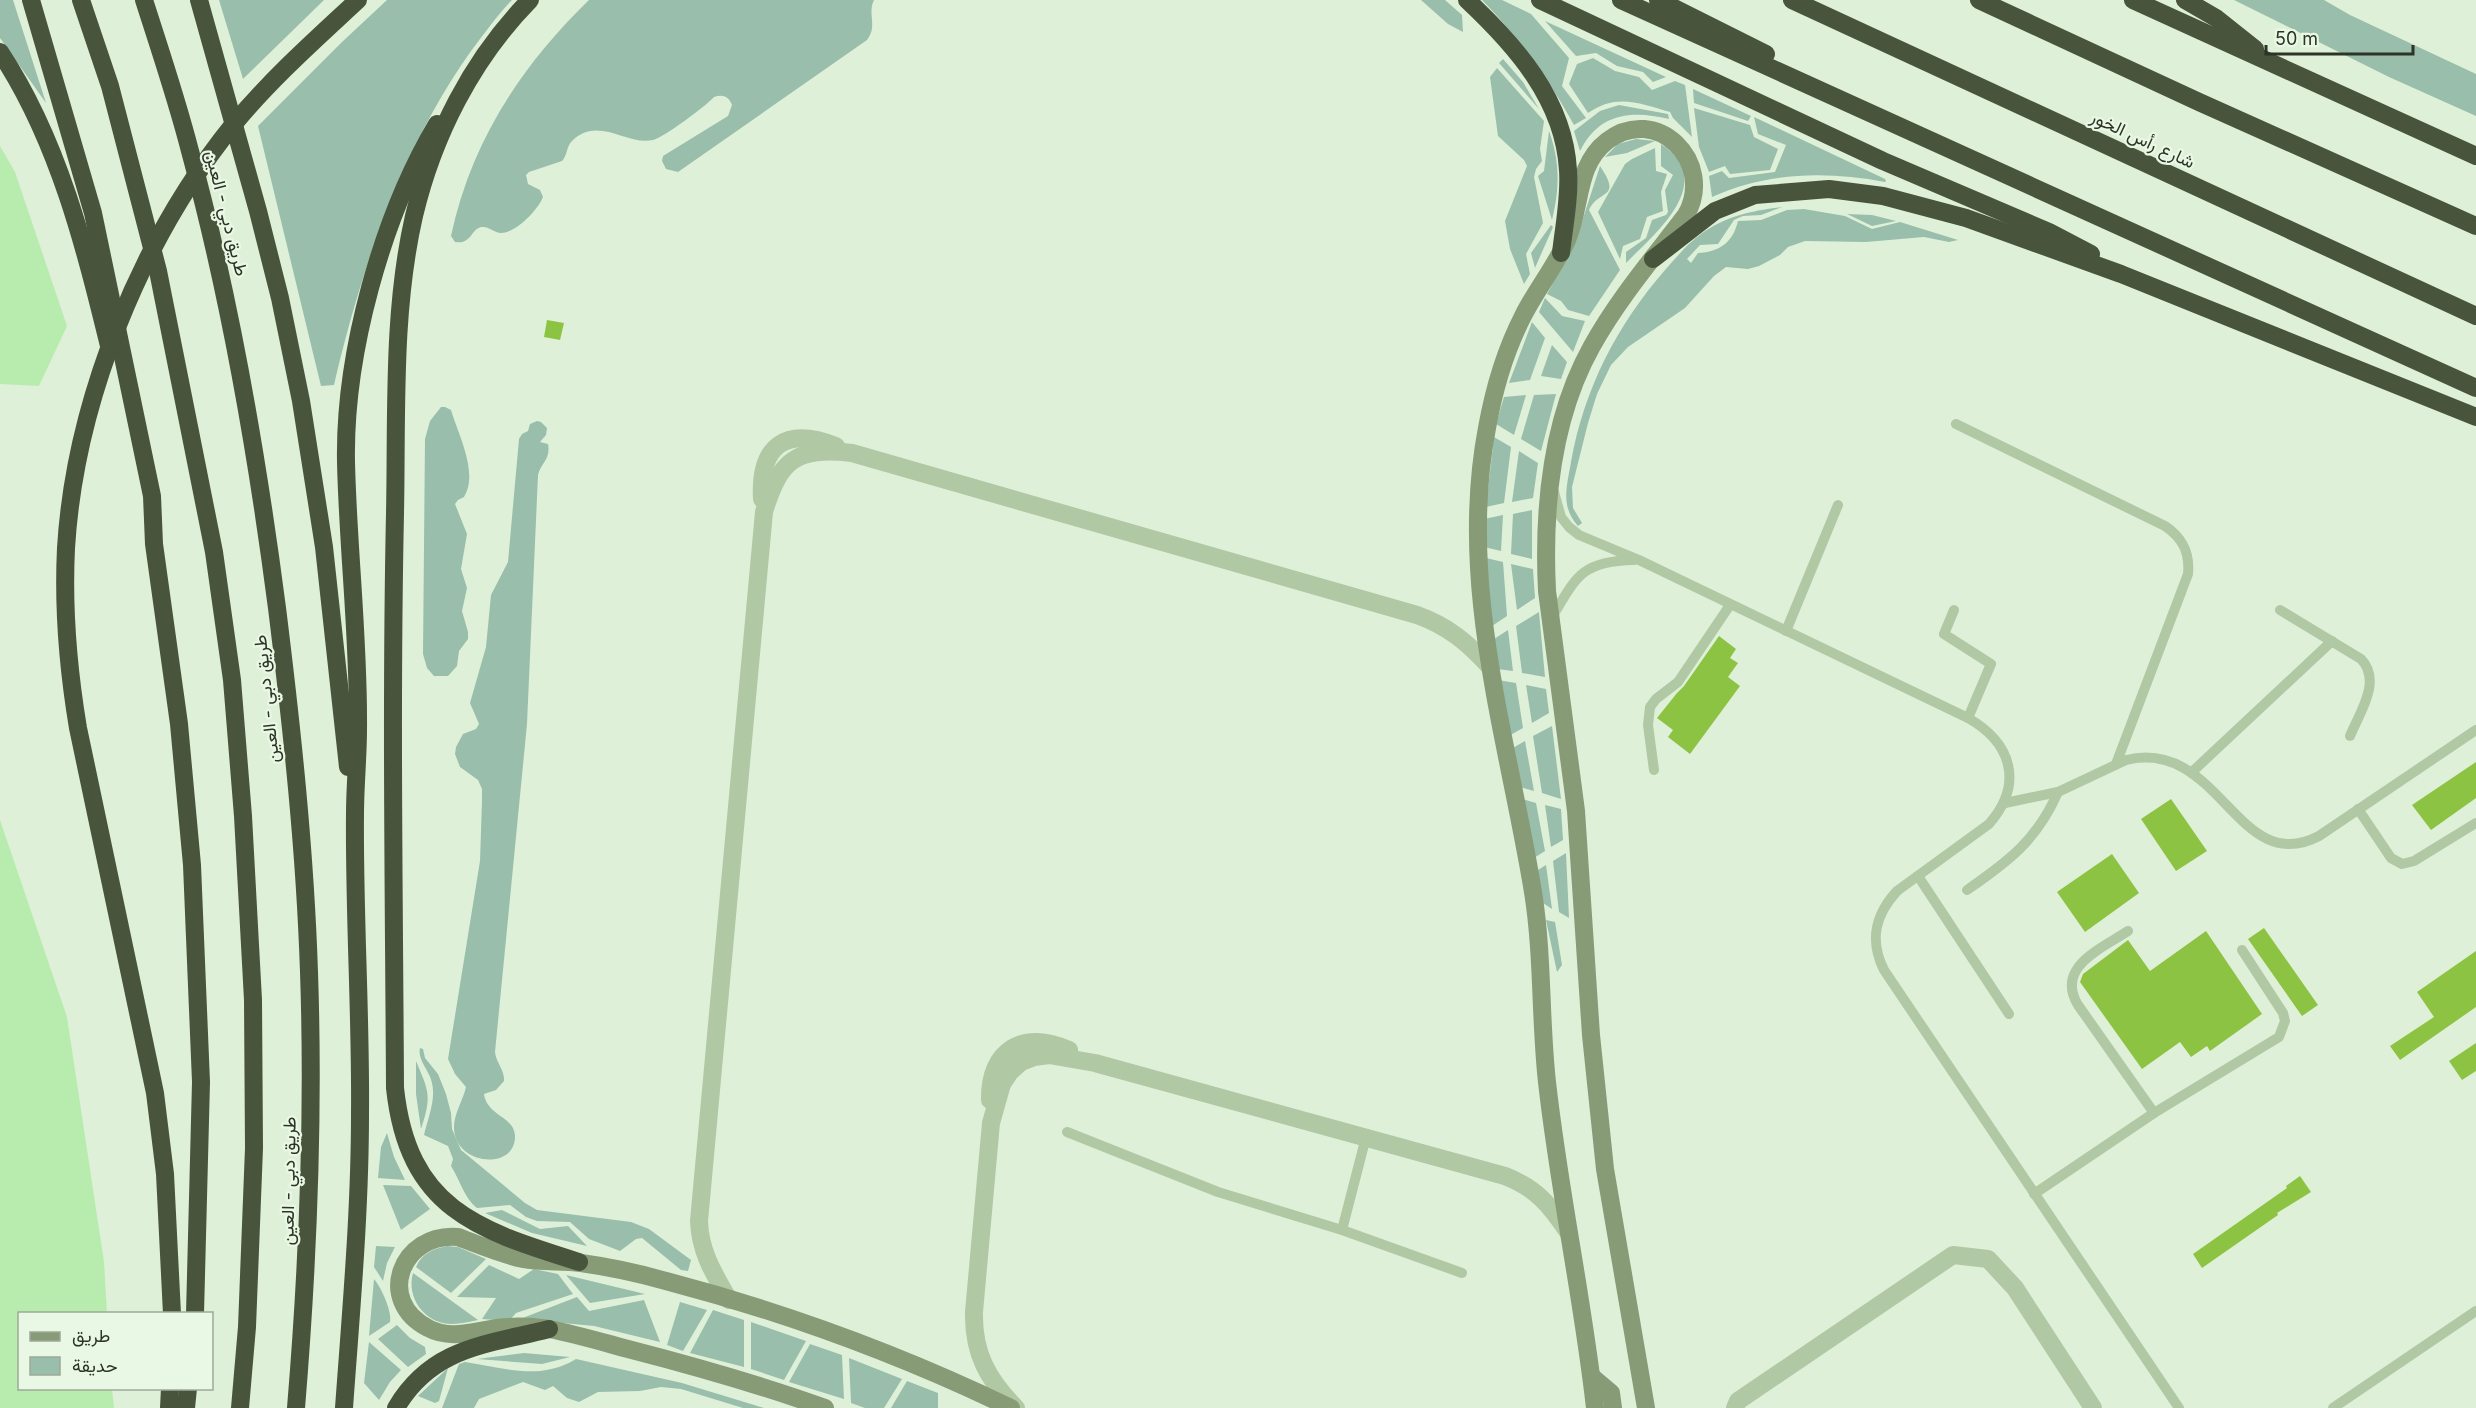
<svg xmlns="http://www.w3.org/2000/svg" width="2476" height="1408" font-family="Inter,Vazirmatn,sans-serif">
<rect width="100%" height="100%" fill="#dff0d8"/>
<!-- green -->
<g fill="#99beac">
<polygon points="0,0 13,0 46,103 0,38"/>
<polygon points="219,0 324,0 243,79"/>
<path d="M387 0H512C500 12 490 26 480 39 406 136 361 268 334 385L321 386 258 126 342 42Z"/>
<path d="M589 0H874C867 14 878 26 867 40L678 172 666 169 662 161 663 156 728 116 732 105C729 96 722 94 714 97 706 106 663 138 653 140 627 146 598 115 572 141 566 147 568 154 562 161L529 172 526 175 528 184 540 190 543 197C538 210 515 234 500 233 494 232 488 226 482 227 471 228 472 245 455 242L451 236C471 142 521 66 589 0Z"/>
<polygon points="1421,0 1445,0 1462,15 1463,32 1448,24"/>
<path d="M1482 0H1502L1531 14 1569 58 1562 86 1586 118 1574 125C1549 79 1519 38 1482 0Z"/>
<polygon points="2234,0 2324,0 2350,15 2476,74 2476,116 2389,77"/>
<polygon points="1545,21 1666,77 1653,82 1643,72 1617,66 1596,53 1576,56"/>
<path d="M1593 58 1615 71 1639 77 1652 90 1675 81 1685 85 1692 137 1673 118 1670 112C1640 103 1616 93 1588 113L1569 84 1577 64Z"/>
<polygon points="1503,59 1523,82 1539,109 1499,63"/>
<polygon points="1497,68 1544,121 1540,149 1542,161 1536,169 1534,177 1543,223 1526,254 1530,274 1524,284 1510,249 1505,221 1527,166 1524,160 1498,136 1490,77"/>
<polygon points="1693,89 1751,116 1748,121 1694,103"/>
<path d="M1619 105 1668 114 1669 119C1631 110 1599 113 1580 151L1574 131 1600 111Z"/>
<polygon points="1694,108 1750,125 1754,137 1778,149 1770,170 1730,174 1725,166 1709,172 1699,147"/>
<path d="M1754 117 1885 179 1886 181 1885 182C1826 171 1767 172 1712 197L1709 176 1722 171 1729 178 1775 172 1786 145 1758 134Z"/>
<path d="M1549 131C1560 161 1560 189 1552 220L1538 176 1544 171Z"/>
<polygon points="1636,139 1655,141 1627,153 1605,157 1618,144"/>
<path d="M1661 144C1719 182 1655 233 1626 263V252L1646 238 1652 220 1666 215 1668 212 1665 190 1673 175 1661 166Z"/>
<polygon points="1655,148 1656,171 1667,174 1661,192 1663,211 1647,217 1640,239 1623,246 1620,259 1598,212 1625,164 1632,159"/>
<path d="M1600 166C1623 200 1598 189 1589 210L1620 270 1589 316 1568 310 1561 301 1547 294 1576 240Z"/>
<path d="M1782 207 1761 215 1743 216 1734 220 1718 244 1700 245 1687 259 1691 263 1698 253C1720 252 1733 242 1738 221L1761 220 1787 210 1804 209 1845 216 1872 229 1900 222 1958 240 1949 242 1924 237 1866 242 1805 241 1788 247 1780 255 1759 266 1748 269 1726 267 1714 276 1685 308 1628 347 1611 365 1597 394 1588 423 1572 487 1573 508 1582 523 1578 526C1560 506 1567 486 1571 462 1584 389 1617 325 1665 270 1676 258 1687 244 1701 234 1726 216 1751 211 1782 207Z"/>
<polygon points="1847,214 1872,215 1896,221 1872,226"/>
<polygon points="1551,225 1553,227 1535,268 1531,253"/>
<polygon points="1545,298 1562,316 1585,321 1573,352 1539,312"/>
<polygon points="1532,322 1545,338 1530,380 1509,383"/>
<polygon points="1552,345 1567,362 1561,379 1541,376"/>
<polygon points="1556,394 1541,451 1521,439 1534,395"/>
<polygon points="1526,395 1514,435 1496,424 1504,397"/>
<path d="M441 407H445L451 410C458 434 479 473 464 497L458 500 455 504 467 534 461 569 467 588 462 611 468 632V639L459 651 457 666 448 676H434L427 668 423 654 425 439 430 421Z"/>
<path d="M537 421 541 422 547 428 546 435 540 442 548 444C551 459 541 463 538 475L527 724 495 1052C496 1063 505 1070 504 1081L496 1090 484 1094C487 1116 514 1116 515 1136 516 1171 454 1166 454 1127 454 1114 463 1100 466 1087L455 1074 448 1059 480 861 482 801V789L478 780 460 767 455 754 456 747 463 734 476 729 479 724 470 703 486 647 491 595 508 562 519 439 522 434 528 431 530 424Z"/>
<polygon points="1494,437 1511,447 1504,503 1486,507"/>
<polygon points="1519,451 1538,463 1533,498 1512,502"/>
<polygon points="1532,510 1532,559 1511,554 1513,514"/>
<polygon points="1503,515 1501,551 1484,547 1484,519"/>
<polygon points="1486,558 1503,562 1507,616 1492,626"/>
<polygon points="1511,564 1533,569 1535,598 1517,610"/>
<polygon points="1539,612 1545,677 1522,673 1516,626"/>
<polygon points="1508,630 1513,671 1497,669 1494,639"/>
<polygon points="1498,680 1516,683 1523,728 1507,737"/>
<polygon points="1526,685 1546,689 1549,713 1532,723"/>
<polygon points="1552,726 1561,799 1542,793 1533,736"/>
<polygon points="1525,741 1534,791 1520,787 1511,749"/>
<polygon points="1522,799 1536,803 1545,851 1534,858"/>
<polygon points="1545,805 1561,809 1563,840 1551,847"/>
<polygon points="1566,853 1569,918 1559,912 1553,861"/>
<polygon points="1546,865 1552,909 1543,903 1538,870"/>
<polygon points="1546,920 1555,922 1562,965 1557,972"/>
<path d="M420 1048 423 1049 425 1058 438 1074 446 1094 451 1113 452 1129 461 1150 525 1203 537 1210 631 1222 649 1229 691 1260 688 1271 681 1270 642 1238 636 1239 620 1251 589 1239 570 1222 537 1221 526 1217 510 1205 477 1208C464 1198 460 1180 451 1166L453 1159 448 1146 424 1135C428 1118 436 1100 432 1083 430 1071 417 1060 420 1048Z"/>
<path d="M416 1061C429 1092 432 1096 421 1129L416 1094Z"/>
<polygon points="387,1133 394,1157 405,1180 378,1178 381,1147"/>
<polygon points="383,1185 411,1186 430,1209 401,1230"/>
<polygon points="502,1210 540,1229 568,1226 587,1246 532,1233 485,1213"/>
<polygon points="376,1246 395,1247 387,1263 383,1281 374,1267"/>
<path d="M447 1246 458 1247 486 1259 451 1293 416 1267C422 1253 433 1249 447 1246Z"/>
<polygon points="489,1265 519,1279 534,1269 558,1274 573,1294 516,1313 509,1321 482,1319 496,1298 457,1297"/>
<path d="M413 1273 478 1320C469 1322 459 1324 450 1324 424 1323 406 1297 413 1273Z"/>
<polygon points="566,1275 645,1294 590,1303"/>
<path d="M374 1279C381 1287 392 1311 390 1322L369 1336Z"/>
<polygon points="577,1297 589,1311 644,1300 660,1342 594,1326 520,1319"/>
<polygon points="680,1302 707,1310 683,1351 667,1345"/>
<polygon points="713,1310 744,1320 744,1367 690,1353"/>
<polygon points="751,1322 806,1341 784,1380 751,1369"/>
<polygon points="397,1325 410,1338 425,1347 426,1354 408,1367 378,1339"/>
<polygon points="369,1342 401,1370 390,1382 379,1400 364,1383"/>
<polygon points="810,1344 842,1355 844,1399 789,1382"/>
<polygon points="524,1353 570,1357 542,1364 477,1359"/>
<polygon points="849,1358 902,1379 884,1408 865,1408 851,1403"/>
<path d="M576 1359 682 1383 764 1408H743L681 1389 661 1387 640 1391 598 1392 579 1402 567 1398 553 1386 545 1390 523 1382 479 1399 474 1408H442L459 1364 465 1362C505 1368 540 1381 576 1359Z"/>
<polygon points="448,1368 439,1401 435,1403 418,1396"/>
<polygon points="907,1381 938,1393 938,1408 891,1408"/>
</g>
<!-- sand -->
<g fill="#b8ecae">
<polygon points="0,146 15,172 67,326 39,386 0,384"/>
<polygon points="0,820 67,1017 104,1262 107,1313 20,1314 20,1388 112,1389 114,1408 0,1408"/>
</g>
<!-- building -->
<g fill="#8dc343">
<polygon points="547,320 564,323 560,340 544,337"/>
<polygon points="1719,636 1736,649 1730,658 1738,663 1728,677 1740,686 1690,754 1668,737 1673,730 1657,718 1677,693 1684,686"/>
<polygon points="2476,762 2476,798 2431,830 2412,805"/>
<polygon points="2171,799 2207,851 2176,871 2141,819"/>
<polygon points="2112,854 2139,893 2085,932 2057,892"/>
<polygon points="2264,928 2318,1005 2302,1016 2248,939"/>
<polygon points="2206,931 2262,1014 2210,1051 2207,1046 2191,1057 2180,1042 2142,1069 2080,982 2083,974 2128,940 2150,971"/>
<polygon points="2476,951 2476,1007 2400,1060 2390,1046 2434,1017 2417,992"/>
<polygon points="2476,1043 2476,1071 2462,1080 2449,1061"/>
<polygon points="2300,1176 2311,1192 2277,1213 2278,1215 2202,1268 2193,1254 2287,1188 2286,1186"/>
</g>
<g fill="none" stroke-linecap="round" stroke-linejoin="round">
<!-- lane -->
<g stroke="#b1c8a4" stroke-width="10">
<path d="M1956 424 2165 526C2183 538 2190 553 2188 574L2116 764"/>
<path d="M1554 492 1561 517 1569 527 1579 535 1639 560 1968 718C2012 743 2024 784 1989 824L1897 891C1875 915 1869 940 1884 970L2179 1408"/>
<polyline points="1954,610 1944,634 1991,664 1968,718"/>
<path d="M2280 610 2361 659C2382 681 2360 712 2350 736"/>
<path d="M1551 619C1576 577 1581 561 1634 560"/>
<polyline points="1786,631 1838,505"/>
<polyline points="1654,770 1648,725 1650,707 1656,699 1678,682 1730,605"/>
<polyline points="2192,772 2332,641"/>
<path d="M2005 803 2058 792 2126 760C2220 737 2237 879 2319 836L2476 730"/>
<polyline points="2358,809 2391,858 2402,864 2414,861 2476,823"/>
<polyline points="1918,876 2009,1014"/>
<path d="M1967 890C2009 861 2037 840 2058 792"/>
<path d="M2128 931C2101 949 2055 967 2078 1005L2154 1113"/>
<polyline points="1067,1132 1218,1192 1342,1230 1462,1273"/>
<polyline points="2034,1194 2154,1113 2279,1037 2285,1021 2283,1013 2242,950"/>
<polyline points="1342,1230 1366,1137"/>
<polyline points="2333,1408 2476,1311"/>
</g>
<!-- street -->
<g stroke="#b1c8a4" stroke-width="18">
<path d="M762 499C759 445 786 426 836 446"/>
<path d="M990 1100C989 1050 1023 1029 1069 1050"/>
<path d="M729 1300C714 1274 700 1252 699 1221L764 512C780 459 796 447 852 453L1417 615C1448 626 1468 643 1490 667"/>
<path d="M1016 1408C988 1380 973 1353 974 1312L991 1123 1002 1084 1010 1072 1021 1062 1034 1057 1049 1055 1095 1063 1505 1176C1536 1188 1550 1205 1568 1232"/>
<polyline points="1735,1408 1738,1401 1953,1255 1988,1259 2015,1288 2093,1408"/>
</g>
<!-- secondary -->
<g stroke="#879b76" stroke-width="18">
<polyline points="1592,1377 1611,1393 1613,1408"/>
<path d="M825 1408C761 1385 694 1366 628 1349 602 1342 575 1334 549 1329 535 1327 521 1326 508 1327 481 1328 453 1342 428 1328 375 1301 401 1232 458 1237 479 1245 500 1254 523 1259 542 1263 562 1260 581 1263 610 1267 638 1273 666 1281 784 1312 901 1355 1011 1408"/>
<path d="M1595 1408C1583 1299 1559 1191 1547 1082 1540 1019 1543 954 1533 892 1508 739 1457 584 1487 428 1494 389 1505 351 1523 316 1536 290 1555 267 1567 240 1582 206 1575 166 1607 141 1656 103 1716 162 1686 215 1654 257 1618 299 1592 346 1551 419 1543 509 1547 591L1576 811 1591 1035 1605 1169 1646 1408"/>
</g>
<!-- highway -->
<g stroke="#49543d" stroke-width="18">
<polyline points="31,0 93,213 152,496 154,544 179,724 192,865 201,1082 195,1314"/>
<polyline points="81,0 110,86 158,271 214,552 232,680 243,816 253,1000 254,1148 247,1327 240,1408"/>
<path d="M144 0C160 50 177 100 190 151 231 301 257 454 277 608 292 729 305 850 309 972 314 1117 308 1263 296 1408"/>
<polyline points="199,0 258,211 280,298 301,401 324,547 348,767"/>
<path d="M530 0C472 59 433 136 414 216 392 312 397 415 395 513 391 705 394 896 395 1088 408 1209 477 1230 579 1262"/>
<path d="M1467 0C1516 46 1564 100 1568 170 1570 197 1564 226 1561 253"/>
<polyline points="1540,0 1883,161 2049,232 2091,254"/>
<polyline points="1621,0 2476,388"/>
<polyline points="1658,0 1766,54"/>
<polyline points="1792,0 2476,316"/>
<polyline points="1979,0 2199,102 2476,226"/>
<polyline points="2133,0 2476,156"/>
<polyline points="2185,0 2216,18 2255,49"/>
<path d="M0 52C59 141 85 248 110 350"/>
<polyline points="1653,259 1715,211 1755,195 1829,189 1883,196 1966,218 2121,274 2476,417"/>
<path d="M172 1314 165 1174 155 1093 78 728C68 668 63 609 66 548 75 401 141 239 233 125 271 79 315 40 358 0"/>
<polyline points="169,1408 170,1388"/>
<polyline points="186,1408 188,1388"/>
<path d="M344 1408C351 1311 360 1212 360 1114 361 1014 354 914 355 814 355 786 358 757 358 729 359 640 348 551 346 462 344 354 382 217 437 124"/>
<path d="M396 1408C432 1347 486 1345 549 1329"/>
</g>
</g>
<g text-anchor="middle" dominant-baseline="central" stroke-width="4.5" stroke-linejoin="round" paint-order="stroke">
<!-- street labels -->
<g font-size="18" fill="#2d3326" stroke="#e9f8e4">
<text transform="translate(2143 139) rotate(25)">شارع رأس الخور</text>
<text transform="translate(227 213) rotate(76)">طريق دبي - العين</text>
<text transform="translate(266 699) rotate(-96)">طريق دبي - العين</text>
<text transform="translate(288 1181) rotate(-89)">طريق دبي - العين</text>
</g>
</g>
<!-- legend -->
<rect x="18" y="1312" width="195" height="78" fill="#e9f8e4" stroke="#9ea998" stroke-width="1.5"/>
<rect x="30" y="1332" width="30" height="9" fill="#879b76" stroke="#9ea998" stroke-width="1.5"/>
<text x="72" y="1342" font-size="18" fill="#2d3326">طريق</text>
<rect x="30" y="1357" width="30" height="18" fill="#99beac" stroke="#9ea998" stroke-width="1.5"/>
<text x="72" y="1372" font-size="18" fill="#2d3326">حديقة</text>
<!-- scale -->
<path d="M2266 45v9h147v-9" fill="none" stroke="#2d3326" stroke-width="3"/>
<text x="2275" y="45" font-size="18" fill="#2d3326" stroke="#e9f8e4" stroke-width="4.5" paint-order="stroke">50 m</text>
</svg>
